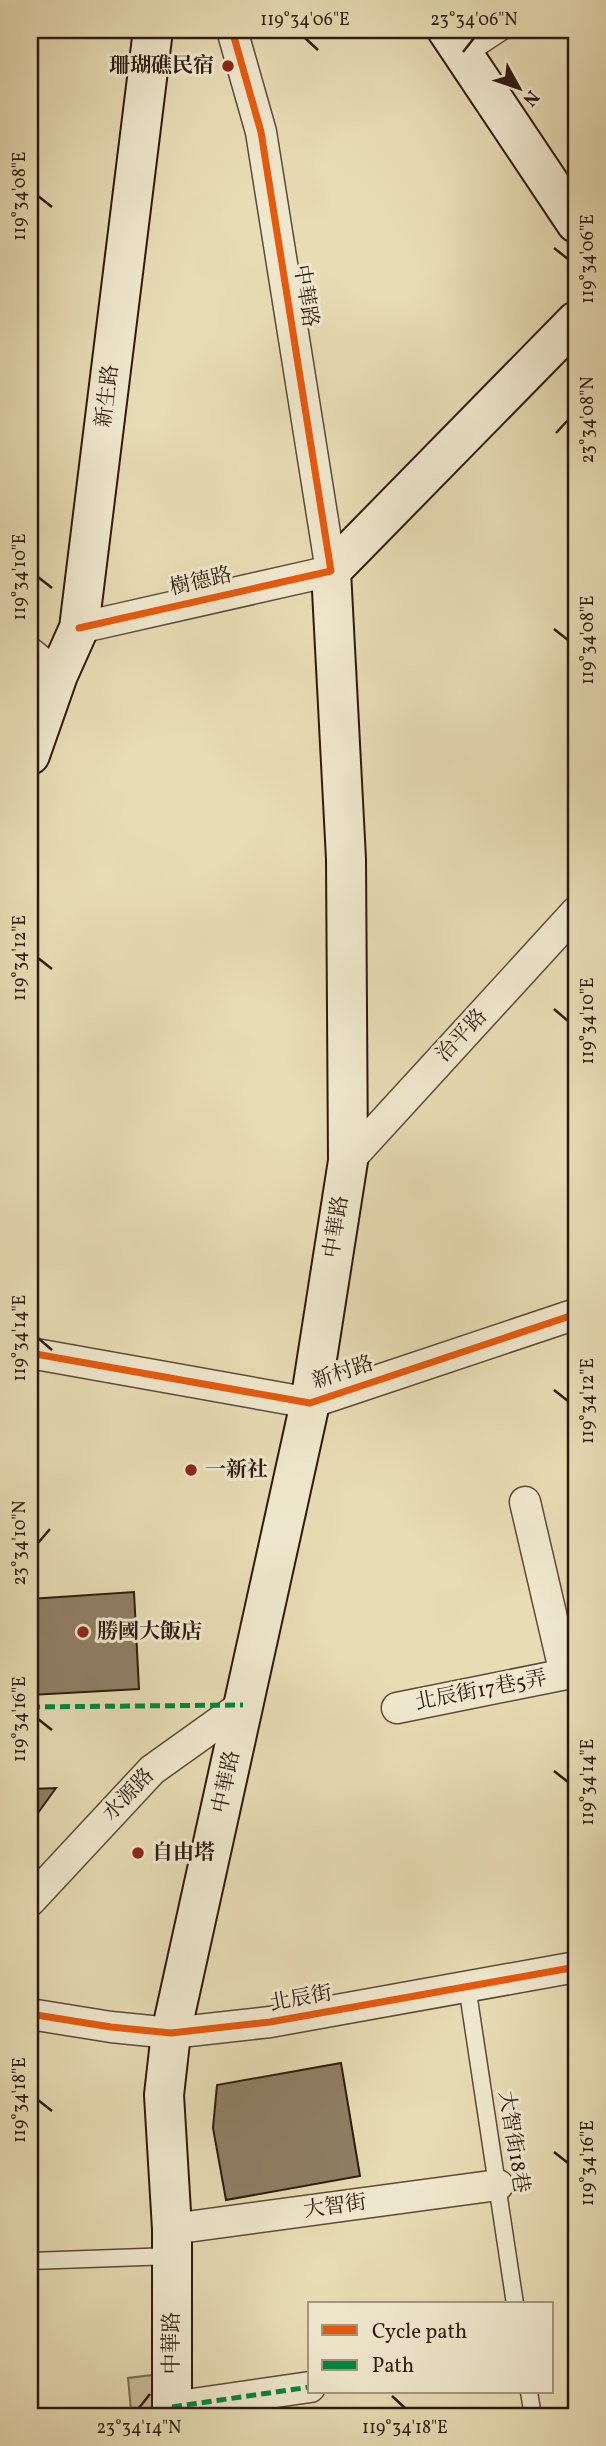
<svg xmlns="http://www.w3.org/2000/svg" width="606" height="2446" font-family="Vollkorn,'Noto Serif TC',serif">
<rect width="100%" height="100%" fill="#e8dcb4"/>
<filter id="stains"><feTurbulence type="fractalNoise" baseFrequency=".00286" numOctaves="4"/><feColorMatrix values="0 0 0 0 .2 0 0 0 0 .09 0 0 0 0 .02 0 0 0 .5 -.17"/></filter>
<radialGradient id="worn" r=".72"><stop offset=".6" stop-color="#630" stop-opacity="0"/><stop offset="1" stop-color="#630" stop-opacity=".3"/></radialGradient>
<!-- green -->
<polygon fill="#c8bb98" stroke="#7b6b54" stroke-width="2" points="161,2374 161,2409 131,2411 128,2378"/>
<!-- building -->
<g fill="#8f7f65" stroke="#2e1b0f" stroke-width="2">
<polygon points="134,1592 139,1689 31,1695 30,1599"/>
<polygon points="56,1788 30,1824 30,1789"/>
<polygon points="341,2063 360,2176 226,2200 213,2128 217,2085"/>
</g>
<g fill="none" stroke-linecap="round" stroke-linejoin="round">
<defs>
<g id="lane">
<polyline points="464,57 505,30"/>
<polyline points="467,1986 515,2304"/>
<polyline points="30,2261 172,2256"/>
<polyline points="529,2392 533,2416"/>
</g>
<g id="street">
<polyline points="79,628 331,571 261,132 232,30"/>
<polyline points="30,653 58,675"/>
<polyline points="348,1161 576,912"/>
<polyline points="30,1353 310,1403 576,1314"/>
<polyline points="525,1502 565,1674"/>
<polyline points="397,1708 576,1672"/>
<polyline points="30,1901 152,1770 243,1705"/>
<polyline points="30,2014 111,2027 171,2033 270,2022 576,1967"/>
<polyline points="172,2229 498,2185"/>
<polyline points="172,2407 310,2387"/>
</g>
<g id="secondary">
<polyline points="447,30 576,223"/>
<polyline points="30,755 58,675 79,628 153,30"/>
<polyline points="172,2416 172,2229 164,2095 171,2033 310,1403 348,1161 346,859 331,571 576,321"/>
</g>
</defs>
<!-- lane casing -->
<use href="#lane" stroke="#5c4b38" stroke-width="19"/>
<!-- street casing -->
<use href="#street" stroke="#5c4b38" stroke-width="33"/>
<!-- secondary casing -->
<use href="#secondary" stroke="#2e1b0f" stroke-width="42"/>
<!-- lane -->
<use href="#lane" stroke="#f0e8ce" stroke-width="16"/>
<!-- street -->
<use href="#street" stroke="#f0e8ce" stroke-width="30"/>
<!-- secondary -->
<use href="#secondary" stroke="#f0e8ce" stroke-width="38"/>
<!-- quiet -->
<g stroke="#00873e" stroke-width="5" stroke-dasharray="10 5" stroke-linecap="butt">
<polyline points="30,1707 243,1705"/>
<polyline points="172,2407 310,2387"/>
</g>
<defs>
<g id="cycleway">
<polyline points="79,628 331,571 261,132 232,30"/>
<polyline points="30,1353 310,1403 576,1314"/>
<polyline points="30,2014 111,2027 171,2033 270,2022 576,1967"/>
</g>
</defs>
<!-- cycleway casing -->
<use href="#cycleway" stroke="#f0e8ce" stroke-width="11"/>
<!-- cycleway -->
<use href="#cycleway" stroke="#e8590c" stroke-width="7"/>
</g>
<!-- ticks -->
<path fill="none" stroke="#2e1b0f" stroke-width="2.5" d="M305 38 318 50M463 52 474 38M38 196 52 207M554 248 568 259M556 433 568 420M38 577 52 588M554 629 568 640M38 958 52 969M554 1009 568 1021M38 1338 52 1350M554 1390 568 1401M38 1543 50 1529M38 1719 52 1730M554 1771 568 1782M38 2100 52 2111M554 2152 568 2163M392 2396 405 2408M139 2408 150 2394"/>
<!-- markers -->
<g fill="#8f2418" stroke="#f0e8ce" stroke-width="2.5">
<circle cx="228" cy="66" r="7"/>
<circle cx="191" cy="1470" r="7"/>
<circle cx="83" cy="1632" r="7"/>
<circle cx="138" cy="1853" r="7"/>
</g>
<g text-anchor="middle" dominant-baseline="central" stroke-width="6" stroke-linejoin="round" paint-order="stroke">
<!-- poi labels -->
<g font-size="21" font-weight="bold" fill="#2e1b0f" stroke="#f0e8ce" text-anchor="start">
<text x="214" y="66" text-anchor="end">珊瑚礁民宿</text>
<text x="205" y="1470">一新社</text>
<text x="97" y="1632">勝國大飯店</text>
<text x="152" y="1853">自由塔</text>
</g>
<!-- street labels -->
<g font-size="21" fill="#2e1b0f" stroke="#f0e8ce">
<text transform="translate(305 296) rotate(81)">中華路</text>
<text transform="translate(108 396) rotate(-83)">新生路</text>
<text transform="translate(201 582) rotate(-13)">樹德路</text>
<text transform="translate(462 1036) rotate(-47)">治平路</text>
<text transform="translate(337 1227) rotate(-81)">中華路</text>
<text transform="translate(343 1373) rotate(-18)">新村路</text>
<text transform="translate(481 1691) rotate(-11)">北辰街17巷5弄</text>
<text transform="translate(227 1782) rotate(-78)">中華路</text>
<text transform="translate(129 1795) rotate(-46)">水源路</text>
<text transform="translate(301 1999) rotate(-10)">北辰街</text>
<text transform="translate(513 2142) rotate(81)">大智街18巷</text>
<text transform="translate(335 2207) rotate(-8)">大智街</text>
<text transform="translate(172 2343) rotate(-90)">中華路</text>
</g>
</g>
<!-- margin -->
<rect width="606" height="2446" fill="none" stroke="#e8dcb4" stroke-width="77"/>
<!-- legend -->
<rect x="308" y="2302" width="245" height="91" fill="#f0e8ce" stroke="#a29682" stroke-width="2"/>
<rect x="322" y="2325" width="35" height="10" fill="#e8590c" stroke="#a29682" stroke-width="2"/>
<text x="372" y="2338" font-size="21" fill="#2e1b0f">Cycle path</text>
<rect x="322" y="2360" width="35" height="10" fill="#00873e" stroke="#a29682" stroke-width="2"/>
<text x="372" y="2372" font-size="21" fill="#2e1b0f">Path</text>
<!-- north arrow -->
<g transform="translate(519 88) rotate(130)" stroke="#f0e8ce" stroke-width="5" paint-order="stroke">
<path d="M0-5L12 26L0 18L-12 26Z" fill="#2e1b0f"/>
<text y="-10" font-size="19" font-weight="bold" text-anchor="middle" fill="#2e1b0f">N</text>
</g>
<rect x="38" y="38" width="530" height="2370" fill="none" stroke="#2e1b0f" stroke-width="2.5"/>
<g font-size="18" text-anchor="middle" fill="#2e1b0f">
<text x="305" y="25">119°34'06"E</text>
<text x="474" y="25">23°34'06"N</text>
<text transform="translate(19 196) rotate(-90)" y="6">119°34'08"E</text>
<text transform="translate(587 259) rotate(-90)" y="6">119°34'06"E</text>
<text transform="translate(587 420) rotate(-90)" y="6">23°34'08"N</text>
<text transform="translate(19 577) rotate(-90)" y="6">119°34'10"E</text>
<text transform="translate(587 640) rotate(-90)" y="6">119°34'08"E</text>
<text transform="translate(19 958) rotate(-90)" y="6">119°34'12"E</text>
<text transform="translate(587 1021) rotate(-90)" y="6">119°34'10"E</text>
<text transform="translate(19 1338) rotate(-90)" y="6">119°34'14"E</text>
<text transform="translate(587 1401) rotate(-90)" y="6">119°34'12"E</text>
<text transform="translate(19 1543) rotate(-90)" y="6">23°34'10"N</text>
<text transform="translate(19 1719) rotate(-90)" y="6">119°34'16"E</text>
<text transform="translate(587 1782) rotate(-90)" y="6">119°34'14"E</text>
<text transform="translate(19 2100) rotate(-90)" y="6">119°34'18"E</text>
<text transform="translate(587 2163) rotate(-90)" y="6">119°34'16"E</text>
<text x="139" y="2433">23°34'14"N</text>
<text x="405" y="2433">119°34'18"E</text>
</g>
<rect width="100%" height="100%" filter="url(#stains)"/>
<rect width="100%" height="100%" fill="url(#worn)"/>
</svg>
